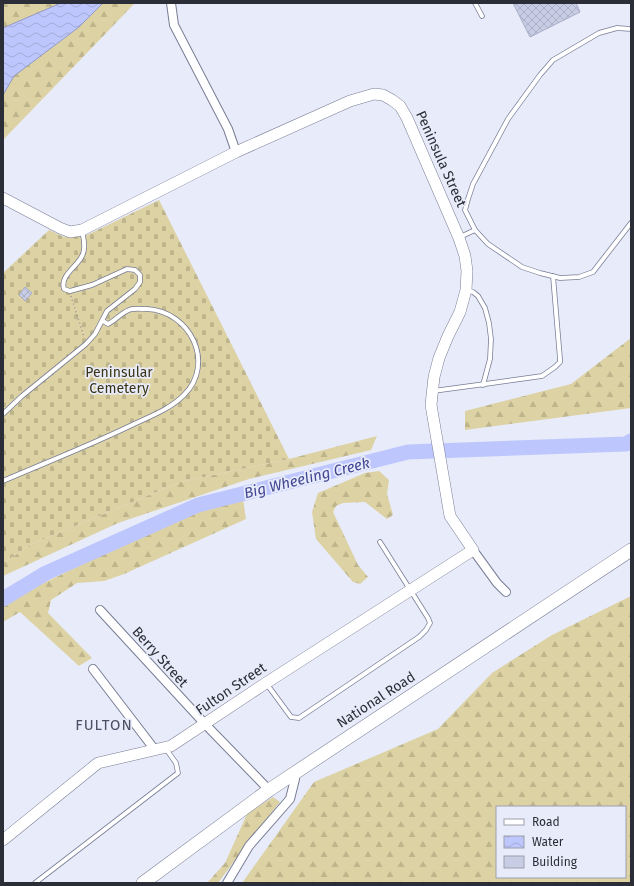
<svg xmlns="http://www.w3.org/2000/svg" width="634" height="886" font-family="'Fira Sans',sans-serif">
<defs>
<pattern id="forest-firs" width="22" height="20" patternUnits="userSpaceOnUse"><rect width="22" height="20" fill="#ddd2a3"/><path d="M5 1l3.5 6h-7zM16 11l3.5 6h-7z" fill="#beb58d"/></pattern>
<pattern id="cemetery-stones" width="16" height="16" patternUnits="userSpaceOnUse"><rect width="16" height="16" fill="#ddd2a3"/><path d="M2 7V4a2 2 0 0 1 4 0v3zM10 15v-3a2 2 0 0 1 4 0v3z" fill="#beb58d"/></pattern>
<pattern id="water-waves" width="16" height="10" patternUnits="userSpaceOnUse"><rect width="16" height="10" fill="#bdc7fd"/><path d="M0 5q4-4 8 0t8 0" fill="none" stroke="#a3abd9"/></pattern>
<pattern id="building-cross-hatch" width="8" height="8" patternUnits="userSpaceOnUse"><rect width="8" height="8" fill="#c8cde6"/><path d="M0 0l8 8M0 8l8-8" fill="none" stroke="#acb0c6"/></pattern>
</defs>
<rect width="100%" height="100%" fill="#e8ebfa"/>
<!-- forest -->
<g fill="url(#forest-firs)" fill-rule="evenodd">
<polygon points="3,3 61,3 3,28"/>
<polygon points="103,3 135,3 3,140 3,95 13,76 79,27"/>
<polygon points="631,338 631,408 465,430 465,411 571,384"/>
<polygon points="377,436 371,450 249,479 118,523 3,576 3,563 32,544 180,482 289,459"/>
<polygon points="379,471 389,480 387,494 393,515 387,519 365,502 343,503 336,506 333,512 358,565 368,577 360,584 353,582 316,539 312,512 318,493 365,473"/>
<polygon points="243,499 246,519 124,574 104,581 77,583 51,600 48,613 92,658 79,666 20,612 3,622 3,603 4,602 181,517"/>
<path d="M631 596V883H242L314 782 438 729 492 673 552 635ZM497 807H625V877H497Z"/>
<polygon points="273,797 280,802 252,837 218,883 207,883 225,863 247,814"/>
</g>
<!-- cemetery -->
<polygon fill="url(#cemetery-stones)" points="159,200 289,459 180,482 32,544 3,563 3,273 49,230 64,237 87,235"/>
<!-- water -->
<polygon fill="url(#water-waves)" stroke="#9299c2" points="61,3 103,3 79,27 14,76 3,95 3,28"/>
<g fill="none" stroke-linecap="round" stroke-linejoin="round">
<!-- river -->
<polyline stroke="#bdc7fd" stroke-width="15" points="3,599 46,573 198,505 408,452 626,444 631,441"/>
</g>
<!-- building -->
<g fill="url(#building-cross-hatch)" stroke="#a9adc6">
<polygon points="513,3 576,3 580,12 530,37"/>
<polygon points="25,287 32,293 25,301 19,295"/>
</g>
<g fill="none" stroke-linecap="round" stroke-linejoin="round">
<defs>
<g id="lane">
<polyline points="475,3 482,16"/>
<polyline points="631,29 617,28 599,33 553,60 540,75 508,119 473,184 468,199 465,210 475,230 488,244 522,267 540,273 560,278 579,277 593,272 631,223"/>
<polyline points="460,237 475,230"/>
<polyline points="467,290 473,292 478,296 485,308 489,323 491,339 490,359 483,385"/>
<polyline points="433,391 485,384 542,376 555,367 560,362 560,359 553,276"/>
<path d="M3 414 22 396 86 344 95 334 107 311 135 289 140 282V275L135 270 127 269 92 285 70 291 64 289C59 273 83 265 84 249 85 243 83 236 82 230"/>
<path d="M3 481C47 462 91 445 134 424 151 416 170 409 184 395 216 363 190 311 147 309 141 309 134 308 129 310 121 313 116 320 108 324L103 321"/>
<polyline points="266,683 291,717 299,718 419,637 426,630 430,623 428,618 380,542"/>
<polyline points="35,883 178,773 176,763 166,749"/>
</g>
<g id="street">
<polyline points="171,3 174,25 228,129 236,152"/>
<polyline points="473,550 497,583 506,592"/>
<polyline points="100,610 205,724 269,790"/>
<polyline points="93,669 155,750"/>
<polyline points="227,883 249,846 290,799 295,779 295,772"/>
</g>
<polyline id="secondary" points="3,198 60,228 70,232 82,230 236,152 350,101 374,94 383,95 392,100 400,106 407,118 459,238 465,256 467,271 466,290 460,312 448,336 439,358 434,377 431,405 450,516 473,550 266,683 171,746 98,763 3,840"/>
<polyline id="primary" points="143,883 269,790 631,550"/>
</defs>
<!-- lane casing -->
<use href="#lane" stroke="#787d94" stroke-width="5.5"/>
<!-- street casing -->
<use href="#street" stroke="#787d94" stroke-width="10"/>
<!-- secondary casing -->
<use href="#secondary" stroke="#787d94" stroke-width="12"/>
<!-- primary casing -->
<use href="#primary" stroke="#787d94" stroke-width="14"/>
<!-- path -->
<polyline stroke="#9295a1" stroke-width="1.5" stroke-dasharray="1 3" stroke-linecap="butt" points="71,296 84,337"/>
<!-- lane -->
<use href="#lane" stroke="#fff" stroke-width="4"/>
<!-- street -->
<use href="#street" stroke="#fff" stroke-width="8"/>
<!-- secondary -->
<use href="#secondary" stroke="#fff" stroke-width="11"/>
<!-- primary -->
<use href="#primary" stroke="#fff" stroke-width="13"/>
</g>
<g text-anchor="middle" dominant-baseline="central" stroke-width="3.5" stroke-linejoin="round" paint-order="stroke">
<!-- street labels -->
<g font-size="14" fill="#2c2e37" stroke="#e8ebfa">
<text transform="translate(441 159) rotate(66)">Peninsula Street</text>
<text transform="translate(160 657) rotate(48)">Berry Street</text>
<text transform="translate(231 689) rotate(-34)">Fulton Street</text>
<text transform="translate(376 700) rotate(-33)">National Road</text>
</g>
<!-- park labels -->
<g font-size="14" fill="#3b3414" stroke="#e8ebfa">
<text x="119" y="372">Peninsular<tspan x="119" dy="16">Cemetery</tspan></text>
</g>
<!-- water labels -->
<g font-size="15" font-style="italic" fill="#414794" stroke="#e8ebfa">
<text transform="translate(307 478) rotate(-14)">Big Wheeling Creek</text>
</g>
<!-- neighbourhood labels -->
<g font-size="15" letter-spacing="1" fill="#4b4f64" stroke="#e8ebfa">
<text x="104" y="725">FULTON</text>
</g>
</g>
<!-- border -->
<rect width="634" height="886" fill="none" stroke="#2c2e37" stroke-width="8"/>
<!-- legend -->
<rect x="496" y="806" width="130" height="72" fill="#e8ebfa" stroke="#9d9fac"/>
<rect x="504" y="819" width="20" height="6" fill="#ffffff" stroke="#9d9fac"/>
<text x="532" y="826" font-size="12" fill="#2c2e37">Road</text>
<rect x="504" y="836" width="20" height="12" fill="url(#water-waves)" stroke="#9d9fac"/>
<text x="532" y="846" font-size="12" fill="#2c2e37">Water</text>
<rect x="504" y="856" width="20" height="12" fill="#c8cde6" stroke="#9d9fac"/>
<text x="532" y="866" font-size="12" fill="#2c2e37">Building</text>
</svg>
